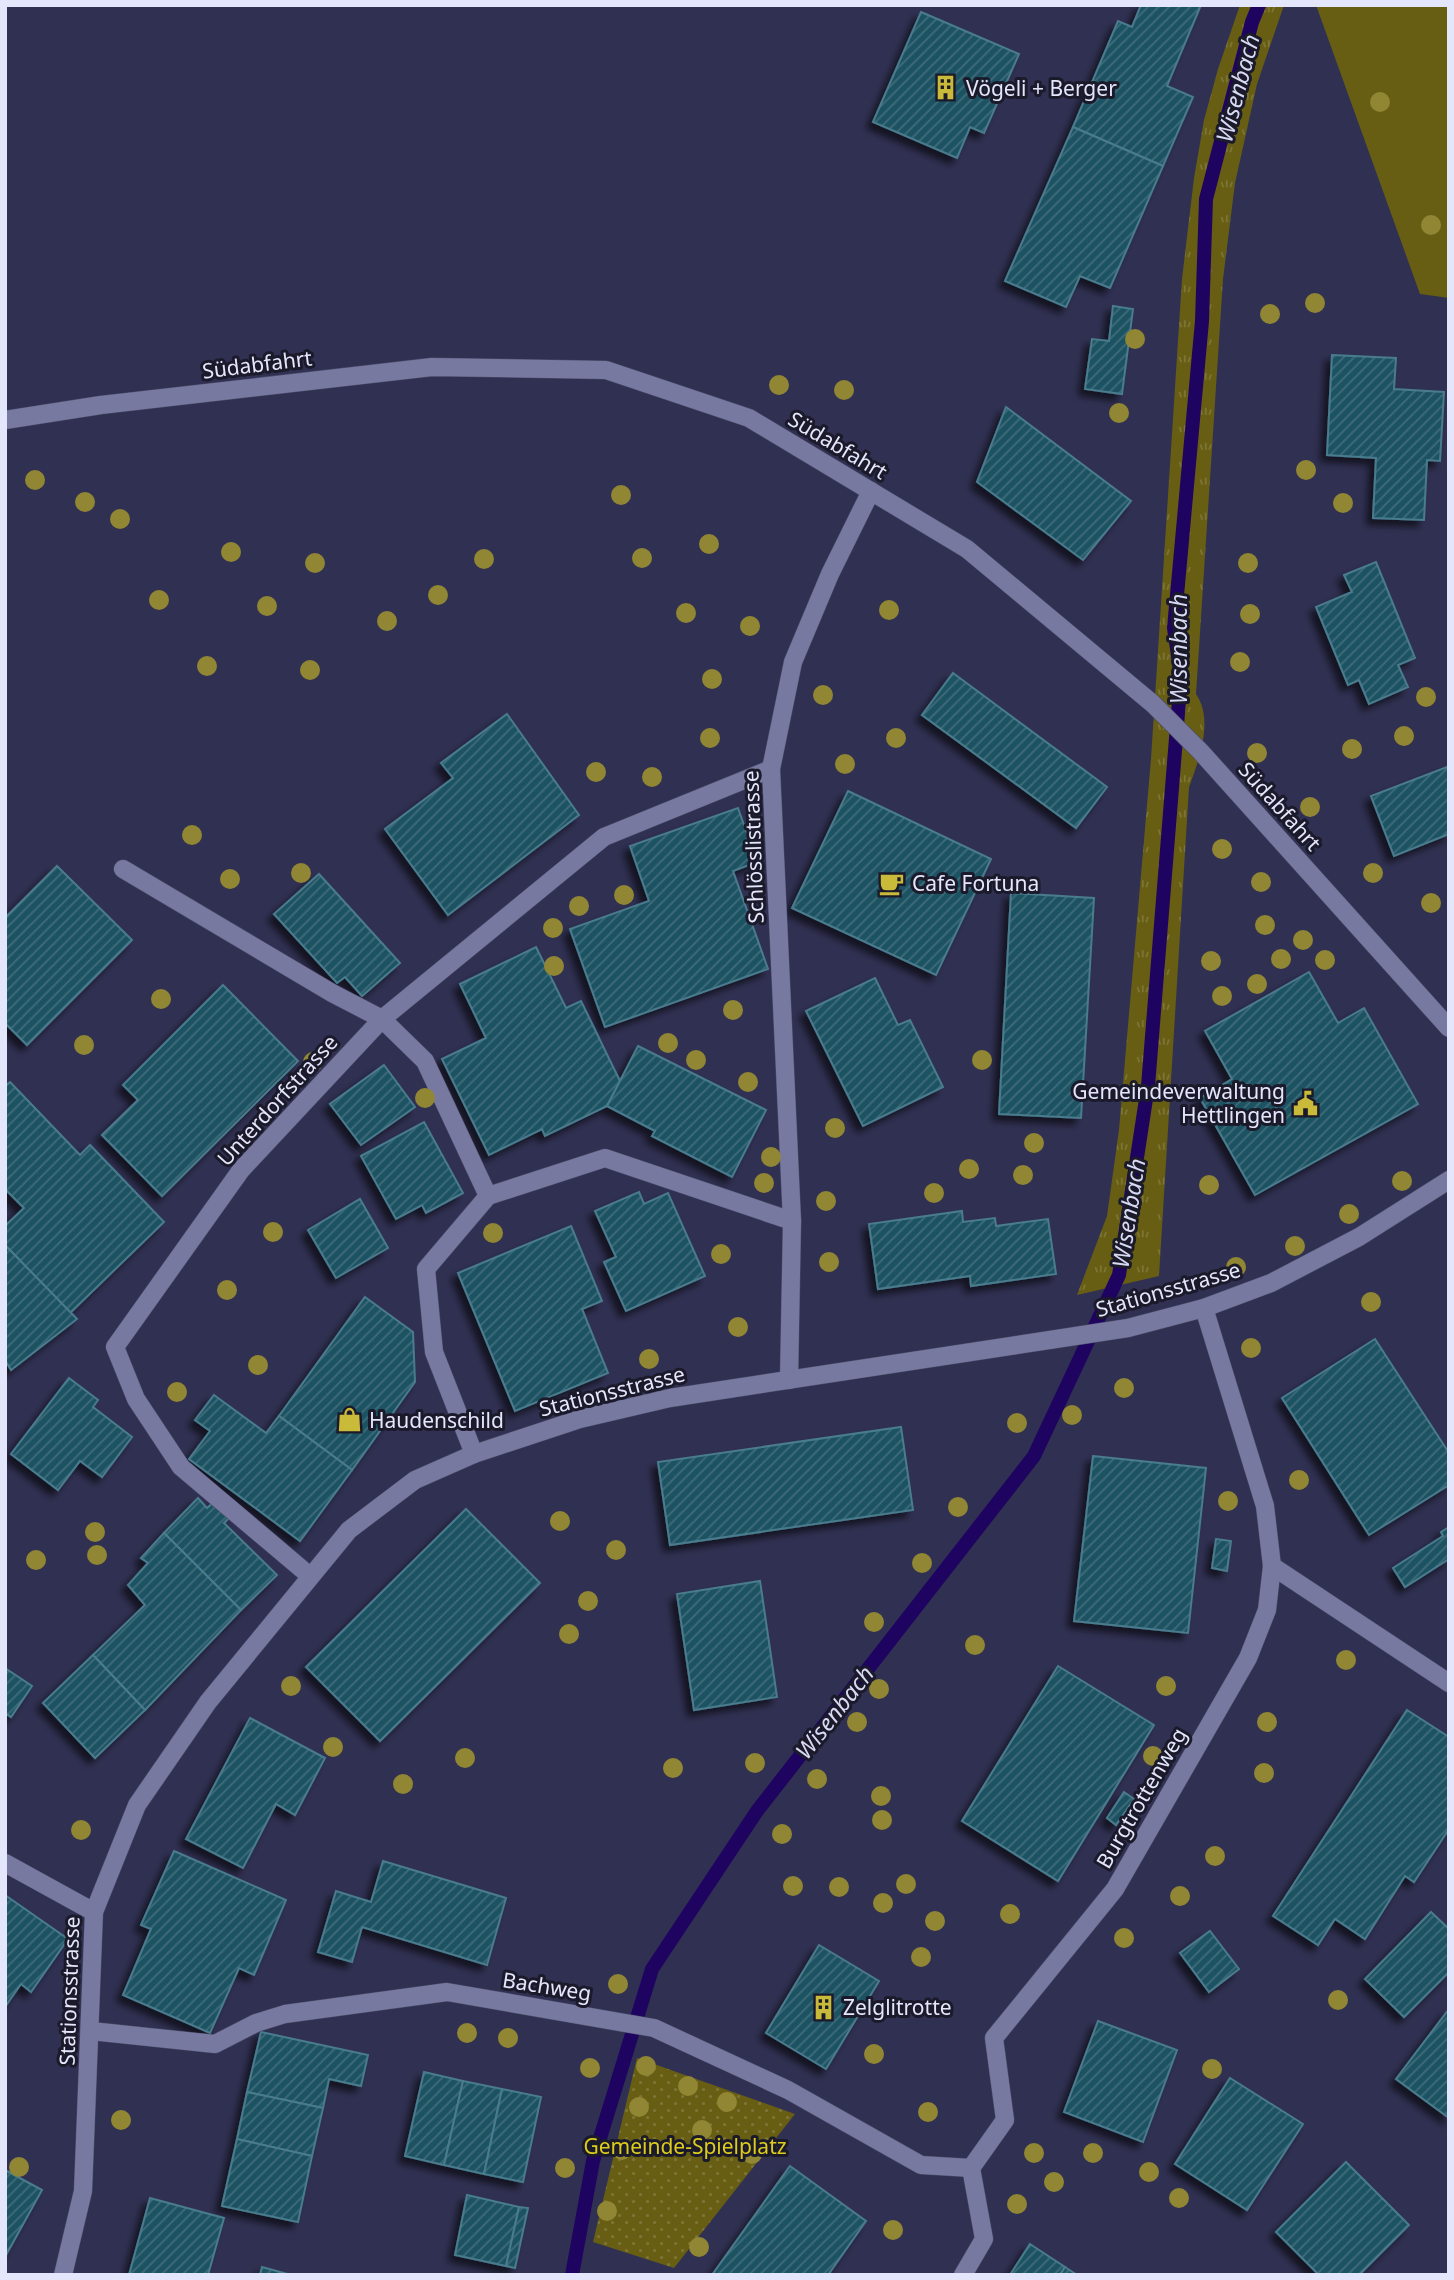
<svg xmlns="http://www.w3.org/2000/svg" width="1454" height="2280" font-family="'Noto Sans',sans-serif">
<defs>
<pattern id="grass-tufts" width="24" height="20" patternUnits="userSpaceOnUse" patternTransform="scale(1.75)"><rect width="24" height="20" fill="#675e13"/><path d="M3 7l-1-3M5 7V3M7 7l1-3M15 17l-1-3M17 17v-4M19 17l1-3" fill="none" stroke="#7d7536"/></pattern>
<pattern id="park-dots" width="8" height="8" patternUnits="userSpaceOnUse" patternTransform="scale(1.75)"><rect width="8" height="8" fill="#675e13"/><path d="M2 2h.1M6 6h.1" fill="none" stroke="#7d7536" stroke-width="1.8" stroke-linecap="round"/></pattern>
<pattern id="building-hatch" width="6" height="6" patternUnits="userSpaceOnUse" patternTransform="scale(1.75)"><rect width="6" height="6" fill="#1f5363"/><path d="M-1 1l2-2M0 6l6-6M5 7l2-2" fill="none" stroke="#3f6c7a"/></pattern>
<filter id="shadow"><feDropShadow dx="-6" dy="6" stdDeviation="3.5" flood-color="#0009"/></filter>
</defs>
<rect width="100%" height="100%" fill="#303052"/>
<!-- grass -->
<path fill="url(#grass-tufts)" d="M1240 5H1284L1257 84 1235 183 1223 279 1196 694C1214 720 1199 760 1189 787L1159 1276 1077 1295 1107 1216 1119 1130 1151 759 1182 279 1194 178 1204 120 1218 69Z"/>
<!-- park -->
<polygon fill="url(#park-dots)" points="637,2058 795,2114 674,2268 593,2242"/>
<!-- garden -->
<polygon fill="#675e13" points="1316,5 1449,5 1449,298 1420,294"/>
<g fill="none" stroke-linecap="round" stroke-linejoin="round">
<!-- stream -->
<polyline stroke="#1e0460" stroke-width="14" points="572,2275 593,2161 652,1969 757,1811 1034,1456 1119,1275 1148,1086 1181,676 1174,628 1202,321 1206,199 1252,22 1259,5"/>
</g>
<!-- building -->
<g fill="url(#building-hatch)" stroke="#497b8d" stroke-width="2" filter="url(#shadow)">
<polygon points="1141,5 1201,5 1167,86 1193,97 1163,166 1073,127 1118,21 1132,27"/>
<polygon points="921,12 1019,54 984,133 970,127 957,158 873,122"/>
<polygon points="1073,127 1163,166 1110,288 1080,276 1066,307 1005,281"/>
<polygon points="1113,306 1133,309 1122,394 1085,389 1092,339 1109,341"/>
<polygon points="1332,355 1396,358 1394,389 1444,392 1440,461 1427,460 1424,520 1373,518 1376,458 1327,455"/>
<polygon points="1006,407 1131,501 1083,560 977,482"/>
<polygon points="1376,562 1415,658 1398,665 1408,687 1369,704 1359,680 1348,685 1316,607 1352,592 1344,575"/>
<polygon points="953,673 1107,787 1076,828 922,715"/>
<polygon points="507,714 579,815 448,915 385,829 453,778 441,763"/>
<polygon points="1447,767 1449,772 1449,834 1394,856 1371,796"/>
<polygon points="848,791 991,859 936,975 792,908"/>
<polygon points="738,808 757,862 733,871 768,969 605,1027 570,929 649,901 630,846"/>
<polygon points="57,866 132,940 27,1045 5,1023 5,918"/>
<polygon points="319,874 400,963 362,996 345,977 337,983 274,914"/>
<polygon points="1011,893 1094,898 1081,1118 999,1114"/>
<polygon points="536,947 566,1008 581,1001 620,1081 607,1106 545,1136 542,1129 489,1155 442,1059 486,1038 460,984"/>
<polygon points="1309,972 1338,1023 1364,1008 1418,1104 1255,1195 1200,1098 1232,1079 1205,1031"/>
<polygon points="875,978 898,1025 910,1020 943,1087 863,1126 806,1011"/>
<polygon points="223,985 298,1061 162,1196 102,1135 138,1100 123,1085"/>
<polygon points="638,1046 766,1110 732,1177 652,1136 655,1131 607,1106"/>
<polygon points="384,1065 415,1107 361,1145 330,1104"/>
<polygon points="10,1082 80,1155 90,1145 164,1222 70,1313 5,1245 5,1226 24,1208 5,1189 5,1086"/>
<polygon points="424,1122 463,1193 426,1213 422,1205 396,1219 361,1156"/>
<polygon points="639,1192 644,1204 668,1193 705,1276 626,1311 604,1262 616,1257 595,1211"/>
<polygon points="360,1199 388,1248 336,1278 308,1230"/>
<polygon points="962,1211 963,1222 995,1218 996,1226 1048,1219 1056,1274 971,1286 970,1276 878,1289 869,1224"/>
<polygon points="571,1226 602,1301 582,1309 608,1373 515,1411 458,1273"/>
<polygon points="5,1245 77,1319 11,1370 5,1360"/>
<polygon points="365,1297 413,1332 415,1382 352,1470 279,1416"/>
<polygon points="1375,1339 1449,1453 1449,1485 1369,1535 1282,1398"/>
<polygon points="69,1378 98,1400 93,1407 132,1437 102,1477 80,1461 58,1490 11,1454"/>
<polygon points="214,1395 266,1433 279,1416 352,1470 300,1541 189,1459 210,1431 195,1420"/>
<polygon points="901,1427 913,1510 670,1545 658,1462"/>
<polygon points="1093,1456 1206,1468 1188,1633 1074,1621"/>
<polygon points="198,1498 207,1508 215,1501 231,1516 224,1523 277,1575 241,1610 164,1533"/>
<polygon points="466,1509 540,1583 380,1741 306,1667"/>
<polygon points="1449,1527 1449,1559 1405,1587 1393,1568 1443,1536 1441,1532"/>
<polygon points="164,1533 241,1610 145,1710 93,1655 145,1605 128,1585 148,1563 141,1558"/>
<polygon points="1216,1539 1231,1541 1227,1571 1212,1568"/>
<polygon points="760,1581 777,1697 694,1710 677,1594"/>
<polygon points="93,1655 145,1710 95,1758 43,1703"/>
<polygon points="1058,1666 1154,1725 1058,1881 962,1821"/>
<polygon points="5,1668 32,1686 11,1717 5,1713"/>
<polygon points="1407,1710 1449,1737 1449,1829 1414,1882 1405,1876 1365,1939 1335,1919 1318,1945 1273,1916"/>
<polygon points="250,1718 325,1758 295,1815 276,1804 243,1868 186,1839"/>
<polygon points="1124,1792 1134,1799 1116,1825 1107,1818"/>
<polygon points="174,1851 286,1900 254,1975 239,1968 210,2033 123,1995 151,1929 141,1925"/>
<polygon points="383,1861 506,1898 487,1965 362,1927 352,1962 318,1952 336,1891 371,1902"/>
<polygon points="5,1895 68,1939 31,1992 21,1984 5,2007"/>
<polygon points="1431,1912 1449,1929 1449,1972 1404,2017 1365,1979"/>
<polygon points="1210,1931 1239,1969 1209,1992 1180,1953"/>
<polygon points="819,1945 879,1981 826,2069 766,2033"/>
<polygon points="1449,2009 1449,2118 1396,2079"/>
<polygon points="1098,2021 1177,2050 1143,2142 1064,2112"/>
<polygon points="261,2032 368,2055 361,2086 329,2079 323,2108 247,2092"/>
<polygon points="424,2072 463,2081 444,2165 405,2156"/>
<polygon points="1230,2078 1303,2124 1247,2210 1175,2164"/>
<polygon points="463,2081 502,2089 484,2174 444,2165"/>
<polygon points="502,2089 541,2097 523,2182 484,2174"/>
<polygon points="247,2092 323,2108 312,2156 237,2139"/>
<polygon points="237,2139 312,2156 298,2222 222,2206"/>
<polygon points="1346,2162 1409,2225 1359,2275 1319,2275 1276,2232"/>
<polygon points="790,2166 866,2221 828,2275 712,2275"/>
<polygon points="5,2170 42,2190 5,2257"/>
<polygon points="467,2195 519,2207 506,2266 455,2255"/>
<polygon points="150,2198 224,2218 208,2275 129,2275"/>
<polygon points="519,2207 528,2208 515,2268 506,2266"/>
<polygon points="1030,2244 1065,2267 1060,2275 1010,2275"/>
<polygon points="262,2267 291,2275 260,2275"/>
<polygon points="1065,2267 1077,2275 1060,2275"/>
</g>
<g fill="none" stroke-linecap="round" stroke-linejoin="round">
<defs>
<g id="lane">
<polyline points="123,869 332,993 382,1019 425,1061 488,1196"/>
<polyline points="1272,1566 1449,1683"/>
</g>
<g id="street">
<polyline points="789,1380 792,1221 771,769 793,662 830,574 871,491"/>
<polyline points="474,1454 434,1352 426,1269 488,1196 605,1158 792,1221"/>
<polyline points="310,1576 181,1467 136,1399 115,1347 241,1170 382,1019 604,837 771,769"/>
<polyline points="5,1863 94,1912"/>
<polyline points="91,2031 215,2044 256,2023 285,2014 447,1992 654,2028 788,2090 921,2165 971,2168"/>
<polyline points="963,2275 984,2239 971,2168 1005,2120 994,2038 1115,1889 1248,1658 1267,1610 1272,1566 1265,1506 1204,1308"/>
</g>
<g id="secondary">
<polyline points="5,420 101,405 432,367 606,370 749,418 967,549 1153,704 1201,752 1449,1028"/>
<polyline points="63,2275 83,2191 94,1912 137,1805 208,1702 349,1530 415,1480 474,1454 580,1419 670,1398 1128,1328 1204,1308 1271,1283 1359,1237 1449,1180"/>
</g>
</defs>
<!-- lane casing -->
<use href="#lane" stroke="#4d4d6a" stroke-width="19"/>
<!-- street casing -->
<use href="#street" stroke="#4d4d6a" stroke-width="19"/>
<!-- secondary casing -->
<use href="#secondary" stroke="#4d4d6a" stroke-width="19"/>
<!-- lane -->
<use href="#lane" stroke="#7779a0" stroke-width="18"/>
<!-- street -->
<use href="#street" stroke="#7779a0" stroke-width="18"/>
<!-- secondary -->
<use href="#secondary" stroke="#7779a0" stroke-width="18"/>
</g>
<!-- trees -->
<g fill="#908634">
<circle cx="1380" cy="102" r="10"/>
<circle cx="1431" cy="225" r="10"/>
<circle cx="1315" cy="303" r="10"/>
<circle cx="1270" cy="314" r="10"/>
<circle cx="1135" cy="339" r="10"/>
<circle cx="779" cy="385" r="10"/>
<circle cx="844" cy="390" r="10"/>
<circle cx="1119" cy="413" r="10"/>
<circle cx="1306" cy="470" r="10"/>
<circle cx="35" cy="480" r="10"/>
<circle cx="621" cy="495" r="10"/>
<circle cx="85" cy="502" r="10"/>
<circle cx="1343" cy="503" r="10"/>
<circle cx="120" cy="519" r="10"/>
<circle cx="709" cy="544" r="10"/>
<circle cx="231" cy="552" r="10"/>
<circle cx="642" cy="558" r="10"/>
<circle cx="484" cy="559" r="10"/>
<circle cx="315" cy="563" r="10"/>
<circle cx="1248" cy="563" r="10"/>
<circle cx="438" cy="595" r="10"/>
<circle cx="159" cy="600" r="10"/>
<circle cx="267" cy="606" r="10"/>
<circle cx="889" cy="610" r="10"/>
<circle cx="686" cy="613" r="10"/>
<circle cx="1250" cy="614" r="10"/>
<circle cx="387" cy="621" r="10"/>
<circle cx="750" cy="626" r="10"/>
<circle cx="1240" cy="662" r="10"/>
<circle cx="207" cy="666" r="10"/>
<circle cx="310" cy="670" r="10"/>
<circle cx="712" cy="679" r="10"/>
<circle cx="823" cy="695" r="10"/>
<circle cx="1426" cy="697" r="10"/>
<circle cx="1404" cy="736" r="10"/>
<circle cx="710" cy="738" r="10"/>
<circle cx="896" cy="738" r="10"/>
<circle cx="1352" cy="749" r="10"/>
<circle cx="1257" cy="753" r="10"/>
<circle cx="845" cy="764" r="10"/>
<circle cx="596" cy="772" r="10"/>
<circle cx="652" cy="777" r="10"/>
<circle cx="1310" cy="807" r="10"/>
<circle cx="192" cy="835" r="10"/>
<circle cx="1222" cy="849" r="10"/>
<circle cx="301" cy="873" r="10"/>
<circle cx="1373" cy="873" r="10"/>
<circle cx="230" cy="879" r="10"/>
<circle cx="1261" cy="882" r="10"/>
<circle cx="624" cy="895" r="10"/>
<circle cx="1431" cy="903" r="10"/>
<circle cx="579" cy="906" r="10"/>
<circle cx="1265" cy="925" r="10"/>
<circle cx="553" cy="928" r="10"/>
<circle cx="1303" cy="940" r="10"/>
<circle cx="1281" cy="959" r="10"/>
<circle cx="1325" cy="960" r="10"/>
<circle cx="1211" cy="961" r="10"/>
<circle cx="554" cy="966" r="10"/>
<circle cx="1257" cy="984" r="10"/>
<circle cx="1222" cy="996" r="10"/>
<circle cx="161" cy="999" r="10"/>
<circle cx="733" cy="1010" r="10"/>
<circle cx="668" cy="1043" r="10"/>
<circle cx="84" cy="1045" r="10"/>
<circle cx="696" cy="1060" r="10"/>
<circle cx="982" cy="1060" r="10"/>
<circle cx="313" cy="1062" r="10"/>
<circle cx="748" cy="1082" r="10"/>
<circle cx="425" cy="1098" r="10"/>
<circle cx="835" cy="1128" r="10"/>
<circle cx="1034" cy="1143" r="10"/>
<circle cx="771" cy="1157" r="10"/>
<circle cx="969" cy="1169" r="10"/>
<circle cx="1023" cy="1175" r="10"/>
<circle cx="1402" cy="1181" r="10"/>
<circle cx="764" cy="1183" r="10"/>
<circle cx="1209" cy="1185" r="10"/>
<circle cx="934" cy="1193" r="10"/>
<circle cx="826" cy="1201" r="10"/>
<circle cx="1349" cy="1214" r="10"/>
<circle cx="273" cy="1232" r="10"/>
<circle cx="493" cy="1233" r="10"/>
<circle cx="1295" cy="1246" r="10"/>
<circle cx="721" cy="1254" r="10"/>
<circle cx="829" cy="1262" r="10"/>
<circle cx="1236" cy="1267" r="10"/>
<circle cx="227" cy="1290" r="10"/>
<circle cx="1371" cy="1302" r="10"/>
<circle cx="738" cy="1327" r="10"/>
<circle cx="1251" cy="1348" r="10"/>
<circle cx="649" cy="1359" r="10"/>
<circle cx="258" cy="1365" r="10"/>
<circle cx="1124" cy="1388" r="10"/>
<circle cx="177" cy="1392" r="10"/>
<circle cx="1072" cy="1415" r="10"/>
<circle cx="1017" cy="1423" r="10"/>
<circle cx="1299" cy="1480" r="10"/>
<circle cx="1228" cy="1501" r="10"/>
<circle cx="958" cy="1507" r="10"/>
<circle cx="560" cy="1521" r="10"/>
<circle cx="95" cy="1532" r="10"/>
<circle cx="616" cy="1550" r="10"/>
<circle cx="97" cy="1555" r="10"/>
<circle cx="36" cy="1560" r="10"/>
<circle cx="922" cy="1563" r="10"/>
<circle cx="588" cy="1601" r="10"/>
<circle cx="874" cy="1622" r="10"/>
<circle cx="569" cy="1634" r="10"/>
<circle cx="975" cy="1645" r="10"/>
<circle cx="1346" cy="1660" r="10"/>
<circle cx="291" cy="1686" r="10"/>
<circle cx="1166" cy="1686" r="10"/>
<circle cx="879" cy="1689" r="10"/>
<circle cx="857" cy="1722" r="10"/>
<circle cx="1267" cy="1722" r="10"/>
<circle cx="333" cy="1747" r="10"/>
<circle cx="1153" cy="1756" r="10"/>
<circle cx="465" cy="1758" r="10"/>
<circle cx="755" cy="1763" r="10"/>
<circle cx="673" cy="1768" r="10"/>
<circle cx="1264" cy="1773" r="10"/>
<circle cx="817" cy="1779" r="10"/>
<circle cx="403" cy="1784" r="10"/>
<circle cx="881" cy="1796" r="10"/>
<circle cx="882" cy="1820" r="10"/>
<circle cx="81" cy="1830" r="10"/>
<circle cx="782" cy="1834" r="10"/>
<circle cx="1215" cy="1856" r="10"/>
<circle cx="906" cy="1884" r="10"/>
<circle cx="793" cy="1886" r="10"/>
<circle cx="839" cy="1887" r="10"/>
<circle cx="1180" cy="1896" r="10"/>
<circle cx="883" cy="1903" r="10"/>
<circle cx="1010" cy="1914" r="10"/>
<circle cx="935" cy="1921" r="10"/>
<circle cx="1124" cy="1938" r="10"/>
<circle cx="921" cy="1957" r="10"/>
<circle cx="618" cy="1984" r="10"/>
<circle cx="1338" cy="2000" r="10"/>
<circle cx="467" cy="2033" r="10"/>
<circle cx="508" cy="2038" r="10"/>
<circle cx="874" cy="2054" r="10"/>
<circle cx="646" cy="2066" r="10"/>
<circle cx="590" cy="2068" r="10"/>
<circle cx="1212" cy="2069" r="10"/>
<circle cx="688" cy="2086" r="10"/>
<circle cx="727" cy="2102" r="10"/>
<circle cx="639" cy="2107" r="10"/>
<circle cx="928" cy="2112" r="10"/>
<circle cx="121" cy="2120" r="10"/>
<circle cx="702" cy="2130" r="10"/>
<circle cx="622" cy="2150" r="10"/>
<circle cx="1034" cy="2153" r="10"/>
<circle cx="1093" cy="2153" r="10"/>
<circle cx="752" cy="2154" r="10"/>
<circle cx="19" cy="2167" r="10"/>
<circle cx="565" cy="2168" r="10"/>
<circle cx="1149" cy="2172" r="10"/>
<circle cx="1054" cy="2182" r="10"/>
<circle cx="1179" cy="2198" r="10"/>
<circle cx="1017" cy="2204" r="10"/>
<circle cx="607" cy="2211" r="10"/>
<circle cx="893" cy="2230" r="10"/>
<circle cx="699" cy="2247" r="10"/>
</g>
<!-- icons -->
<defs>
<symbol id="building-bare" viewBox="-9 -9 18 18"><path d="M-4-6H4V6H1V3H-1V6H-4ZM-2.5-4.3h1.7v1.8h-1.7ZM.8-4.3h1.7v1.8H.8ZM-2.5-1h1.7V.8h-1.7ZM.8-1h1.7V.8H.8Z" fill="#c9ba3a" stroke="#1a1a2a" stroke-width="2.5" paint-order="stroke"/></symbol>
<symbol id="cafe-bare" viewBox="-9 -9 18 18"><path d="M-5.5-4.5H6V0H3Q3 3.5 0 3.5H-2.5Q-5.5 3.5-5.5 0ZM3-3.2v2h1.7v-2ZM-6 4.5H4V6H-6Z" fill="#c9ba3a" stroke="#1a1a2a" stroke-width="2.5" paint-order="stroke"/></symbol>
<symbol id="civic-bare" viewBox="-9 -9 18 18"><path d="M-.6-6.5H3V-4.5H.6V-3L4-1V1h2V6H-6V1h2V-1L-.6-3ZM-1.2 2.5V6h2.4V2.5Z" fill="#c9ba3a" stroke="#1a1a2a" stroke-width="2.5" paint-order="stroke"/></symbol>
<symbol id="shop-bare" viewBox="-9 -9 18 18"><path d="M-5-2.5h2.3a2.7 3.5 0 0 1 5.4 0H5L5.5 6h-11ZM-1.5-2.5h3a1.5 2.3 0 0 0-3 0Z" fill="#c9ba3a" stroke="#1a1a2a" stroke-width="2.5" paint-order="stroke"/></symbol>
</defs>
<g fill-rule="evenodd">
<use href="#building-bare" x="928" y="70" width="35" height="35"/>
<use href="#cafe-bare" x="874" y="866" width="35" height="35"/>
<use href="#civic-bare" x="1288" y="1086" width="35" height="35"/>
<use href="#shop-bare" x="332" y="1402" width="35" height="35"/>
<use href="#building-bare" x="806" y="1990" width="35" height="35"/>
</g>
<g text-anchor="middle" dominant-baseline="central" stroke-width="6" stroke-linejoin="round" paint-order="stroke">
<!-- poi labels -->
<g font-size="21" fill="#e4e6fc" stroke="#1a1a2a" text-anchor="start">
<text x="966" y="88">Vögeli + Berger</text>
<text x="912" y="883">Cafe Fortuna</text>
<text x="1285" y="1091" text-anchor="end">Gemeindeverwaltung<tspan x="1285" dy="24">Hettlingen</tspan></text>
<text x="369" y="1420">Haudenschild</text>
<text x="843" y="2007">Zelglitrotte</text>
</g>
<!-- street labels -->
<g font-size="21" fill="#e4e6fc" stroke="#1a1a2a">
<text transform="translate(257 364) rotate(-7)">Südabfahrt</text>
<text transform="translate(838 445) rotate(31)">Südabfahrt</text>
<text transform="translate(1280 806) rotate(48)">Südabfahrt</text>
<text transform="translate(753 847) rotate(-92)">Schlösslistrasse</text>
<text transform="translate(277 1100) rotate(-48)">Unterdorfstrasse</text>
<text transform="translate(1168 1289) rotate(-16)">Stationsstrasse</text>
<text transform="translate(612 1391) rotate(-14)">Stationsstrasse</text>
<text transform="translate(1141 1798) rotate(-60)">Burgtrottenweg</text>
<text transform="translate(547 1986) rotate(9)">Bachweg</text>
<text transform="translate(69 1991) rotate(-88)">Stationsstrasse</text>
</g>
<!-- park labels -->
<g font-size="21" fill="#decc1c" stroke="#1a1a2a">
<text x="685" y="2146">Gemeinde-Spielplatz</text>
</g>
<!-- water labels -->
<g font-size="23" font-style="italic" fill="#d8daf3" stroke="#1a1a2a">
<text transform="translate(1237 88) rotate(-75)">Wisenbach</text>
<text transform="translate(1178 649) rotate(-90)">Wisenbach</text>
<text transform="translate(1128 1213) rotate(-81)">Wisenbach</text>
<text transform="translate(834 1712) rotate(-52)">Wisenbach</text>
</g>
</g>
<!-- border -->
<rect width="1454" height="2280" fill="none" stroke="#e4e6fc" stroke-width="14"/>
</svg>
